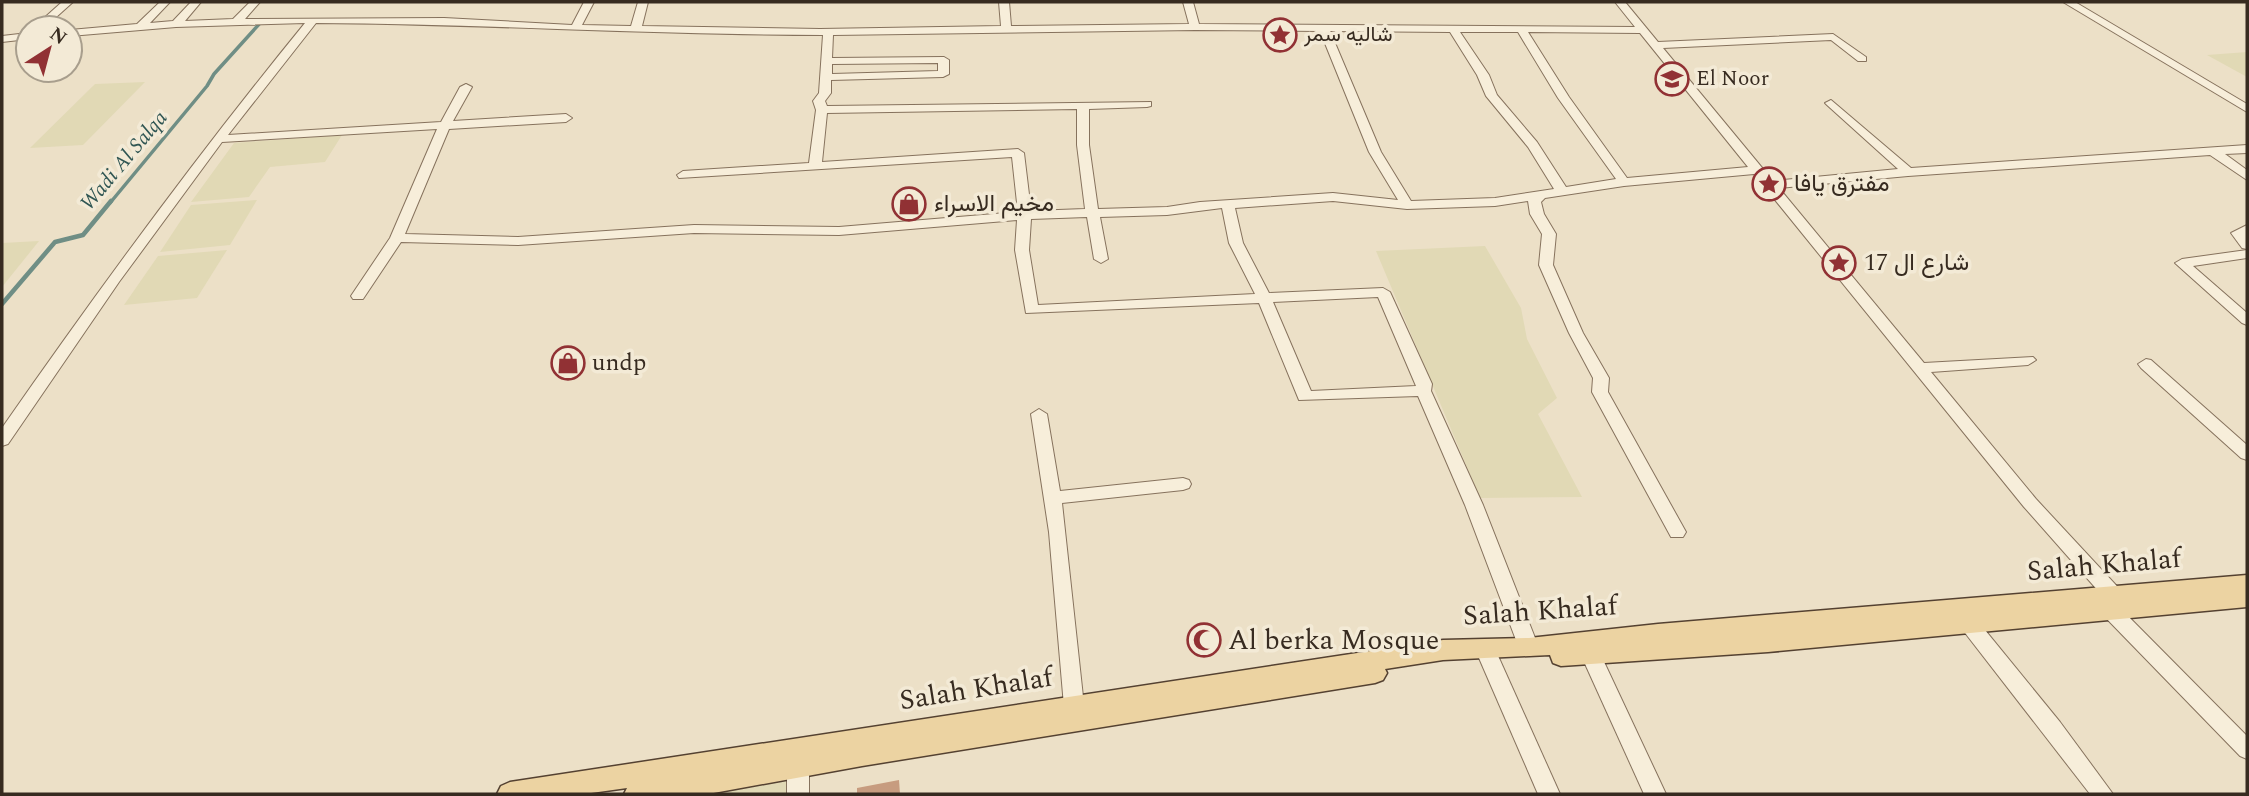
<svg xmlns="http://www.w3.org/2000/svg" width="2249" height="796" font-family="Spectral,Vazirmatn,serif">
<rect width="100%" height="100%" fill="#ece0c7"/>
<!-- farmland -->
<g fill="#e1d9b5">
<polygon points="2247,52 2247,77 2207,55"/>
<polygon points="145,82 83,145 30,148 95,84"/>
<polygon points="342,135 325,162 270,167 249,197 191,202 234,143"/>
<polygon points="257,200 230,245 160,252 191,205"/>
<polygon points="39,241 2,287 2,243"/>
<polygon points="1485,246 1521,308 1527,339 1557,398 1538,414 1582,497 1480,498 1376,251"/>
<polygon points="227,250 197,298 124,305 158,256"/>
<polygon points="791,776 790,794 674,794"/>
</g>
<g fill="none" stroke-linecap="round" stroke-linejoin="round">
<!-- stream-far1 -->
<polyline stroke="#6f8e85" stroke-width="3.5" points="110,203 207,86 214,74 261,22"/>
<!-- stream -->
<polyline stroke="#6f8e85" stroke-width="4.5" points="2,304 55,242 83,235 111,201"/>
</g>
<!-- building -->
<polygon fill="#c79c7f" points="899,780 900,794 857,794 857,788"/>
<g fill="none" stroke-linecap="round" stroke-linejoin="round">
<defs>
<g id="minor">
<polygon points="62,2 73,2 44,28 33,28"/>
<path d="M160 2H170L150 23 173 21 191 2H201L185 21 233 19 250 2H260L245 19 444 18 572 25 584 2H594L582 25 631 26 638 2H648L642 26 820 29 1001 26 999 2H1009L1011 26 1189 24 1183 2H1193L1199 24 1635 27 1615 2H1625L1658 42 1833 34 1866 57V61H1858L1831 40 1663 48 1773 181 1898 169 1827 105 1825 103 1831 100 1911 168 2247 145V153L2225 154 2247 170V180L2210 155 1908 176 1779 188 1924 363 2033 357 2036 360 2028 365 1931 372 2036 499 2127 597 2129 602 2127 607 2121 609 2247 736V759L2240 756 2102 614 2100 609 2102 604 2108 602 2024 507 1754 174 1624 186 1545 198 1541 202 1544 214 1556 234 1553 265 1583 333 1609 378 1608 392 1686 532 1683 537H1671L1592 392 1593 378 1569 333 1539 265 1542 234 1530 214 1528 201 1495 206 1407 209 1333 201 1235 208 1243 243 1269 293 1383 288 1390 292 1432 384 1431 391 1483 505 1539 648 1536 654 1529 656 1522 654 1519 648 1465 505 1418 396 1299 400 1259 303 1026 313 1015 250 1017 220 839 235 694 233 518 245 401 242 363 299H353L351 296 390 238 437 129 222 142 119 282 8 444 2 446V428C98 290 198 154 305 23L176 27 70 36V30L137 24ZM316 23C485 24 653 35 823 35L819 93 813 101 816 110 809 163 683 171 677 175 679 178 1012 157 1018 212 839 227 694 225 518 237 405 234 449 129 566 122 572 118 566 114 453 121 472 87 466 84 460 87 441 122 228 135ZM1195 30 1320 31 1369 152 1398 200 1333 193 1200 202 1167 207 1098 209 1089 145V109L1147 107 1151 106V102L827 106 825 101 831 93V80L943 77 949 74V60L944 57 832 58 833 35ZM1330 31 1450 32 1477 75 1486 96 1528 147 1554 189 1495 198 1411 201 1381 152ZM1460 32H1518L1558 98 1616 179 1566 187 1537 142 1497 95 1489 75ZM1528 32 1640 33 1748 167 1627 178 1569 97ZM938 63V71L832 74V64ZM1077 109V145L1085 209 1031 211 1024 153 1018 149 822 162 827 113ZM1222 208 1229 243 1255 294 1038 305 1029 250 1031 219 1087 217 1094 259 1101 263 1108 259 1100 217 1167 215ZM1378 297 1416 386 1311 391 1273 302Z"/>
<polygon points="2063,2 2075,2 2247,104 2247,112"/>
<polygon points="28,33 28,39 2,42 2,36"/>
<polygon points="2247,225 2247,249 2242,248 2231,233"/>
<polygon points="2247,250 2247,258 2193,266 2247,313 2247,325 2242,323 2175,263 2182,259"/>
<polygon points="2146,359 2151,360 2247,445 2247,460 2241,458 2141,368 2138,364"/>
<polygon points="1039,409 1047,414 1060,491 1183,478 1189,480 1191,484 1189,488 1183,490 1062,503 1084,706 1081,712 1074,715 1067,712 1064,706 1049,532 1031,414"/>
<polygon points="1969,616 1976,619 2060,722 2113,794 2090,794 1962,629 1960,624 1962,619"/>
<polygon points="1591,647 1598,649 1666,794 1644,794 1581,655 1584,649"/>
<polygon points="1489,650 1496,652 1499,658 1560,794 1538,794 1479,658 1482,652"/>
<polygon points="798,759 805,761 809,768 809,794 787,794 787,768 791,761"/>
</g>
<polygon id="major" points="2247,575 2247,607 1768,652 1561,666 1553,663 1550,655 1443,660 1385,669 1387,673 1383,680 1375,683 862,766 708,794 624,794 627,788 584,794 497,794 501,786 510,782 1443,640 1529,638 1658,624"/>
</defs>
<!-- minor casing -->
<use href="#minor" stroke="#86725d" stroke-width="2"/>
<!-- major casing -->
<use href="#major" stroke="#544131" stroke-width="3"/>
<!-- minor -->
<use href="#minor" fill="#f7eeda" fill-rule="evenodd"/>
<!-- major -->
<use href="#major" fill="#ecd3a2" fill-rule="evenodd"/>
</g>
<!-- icons -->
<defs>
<symbol id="sight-ring" viewBox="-11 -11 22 22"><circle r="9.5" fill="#f3ead6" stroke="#913134" stroke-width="1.5"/><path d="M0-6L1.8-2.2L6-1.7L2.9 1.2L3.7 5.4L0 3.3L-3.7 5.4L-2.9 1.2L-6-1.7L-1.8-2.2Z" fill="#913134"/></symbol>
<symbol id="school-ring" viewBox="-11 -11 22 22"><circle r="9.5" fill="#f3ead6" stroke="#913134" stroke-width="1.5"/><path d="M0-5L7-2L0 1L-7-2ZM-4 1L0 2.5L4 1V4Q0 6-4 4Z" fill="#913134"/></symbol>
<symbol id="shop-ring" viewBox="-11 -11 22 22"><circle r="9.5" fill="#f3ead6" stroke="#913134" stroke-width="1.5"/><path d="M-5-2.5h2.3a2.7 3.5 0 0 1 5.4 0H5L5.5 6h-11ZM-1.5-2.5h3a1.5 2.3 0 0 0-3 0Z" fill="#913134"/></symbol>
<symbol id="mosque-ring" viewBox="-11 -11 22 22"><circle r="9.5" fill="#f3ead6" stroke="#913134" stroke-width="1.5"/><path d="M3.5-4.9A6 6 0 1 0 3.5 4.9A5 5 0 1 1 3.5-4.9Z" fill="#913134"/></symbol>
</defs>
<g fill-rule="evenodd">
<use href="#sight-ring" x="1261" y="16" width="38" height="38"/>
<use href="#school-ring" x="1653" y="60" width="38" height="38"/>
<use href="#sight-ring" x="1750" y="165" width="38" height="38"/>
<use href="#shop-ring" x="890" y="185" width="38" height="38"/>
<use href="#sight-ring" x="1820" y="244" width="38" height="38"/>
<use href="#shop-ring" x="549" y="344" width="38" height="38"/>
<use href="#mosque-ring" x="1185" y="621" width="38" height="38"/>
</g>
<g text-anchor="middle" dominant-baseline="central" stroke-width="7" stroke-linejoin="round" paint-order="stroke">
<!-- far-poi labels -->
<g font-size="21" fill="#372b20" stroke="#f3ead6" text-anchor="start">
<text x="1304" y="35">شاليه سمر</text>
<text x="1696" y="79">El Noor</text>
</g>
<!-- far-water labels -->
<g font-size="21" font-style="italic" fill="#305653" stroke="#f3ead6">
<text transform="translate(124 161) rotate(-50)">Wadi Al Salqa</text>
</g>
<!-- poi labels -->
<g font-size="24" fill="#372b20" stroke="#f3ead6" text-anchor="start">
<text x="1794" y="184">مفترق يافا</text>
<text x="934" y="204">مخيم الاسراء</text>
<text x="1864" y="263">شارع ال 17</text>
<text x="592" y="363">undp</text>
</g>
<!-- near-street labels -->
<g font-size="28" fill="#372b20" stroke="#f3ead6">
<text transform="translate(2104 565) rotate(-5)">Salah Khalaf</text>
<text transform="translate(1540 611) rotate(-4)">Salah Khalaf</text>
<text transform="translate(976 689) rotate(-9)">Salah Khalaf</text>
</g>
<!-- near-poi labels -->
<g font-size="28" fill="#372b20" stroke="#f3ead6" text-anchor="start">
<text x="1228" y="640">Al berka Mosque</text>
</g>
</g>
<!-- border -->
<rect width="2249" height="796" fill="none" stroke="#372b20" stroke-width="7"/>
<!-- north arrow -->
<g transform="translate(49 49) rotate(36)"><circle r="33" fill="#f3ead6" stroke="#a89e8d" stroke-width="2"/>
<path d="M0-5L12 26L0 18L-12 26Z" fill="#913134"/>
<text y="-10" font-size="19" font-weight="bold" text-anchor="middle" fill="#372b20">N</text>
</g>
</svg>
